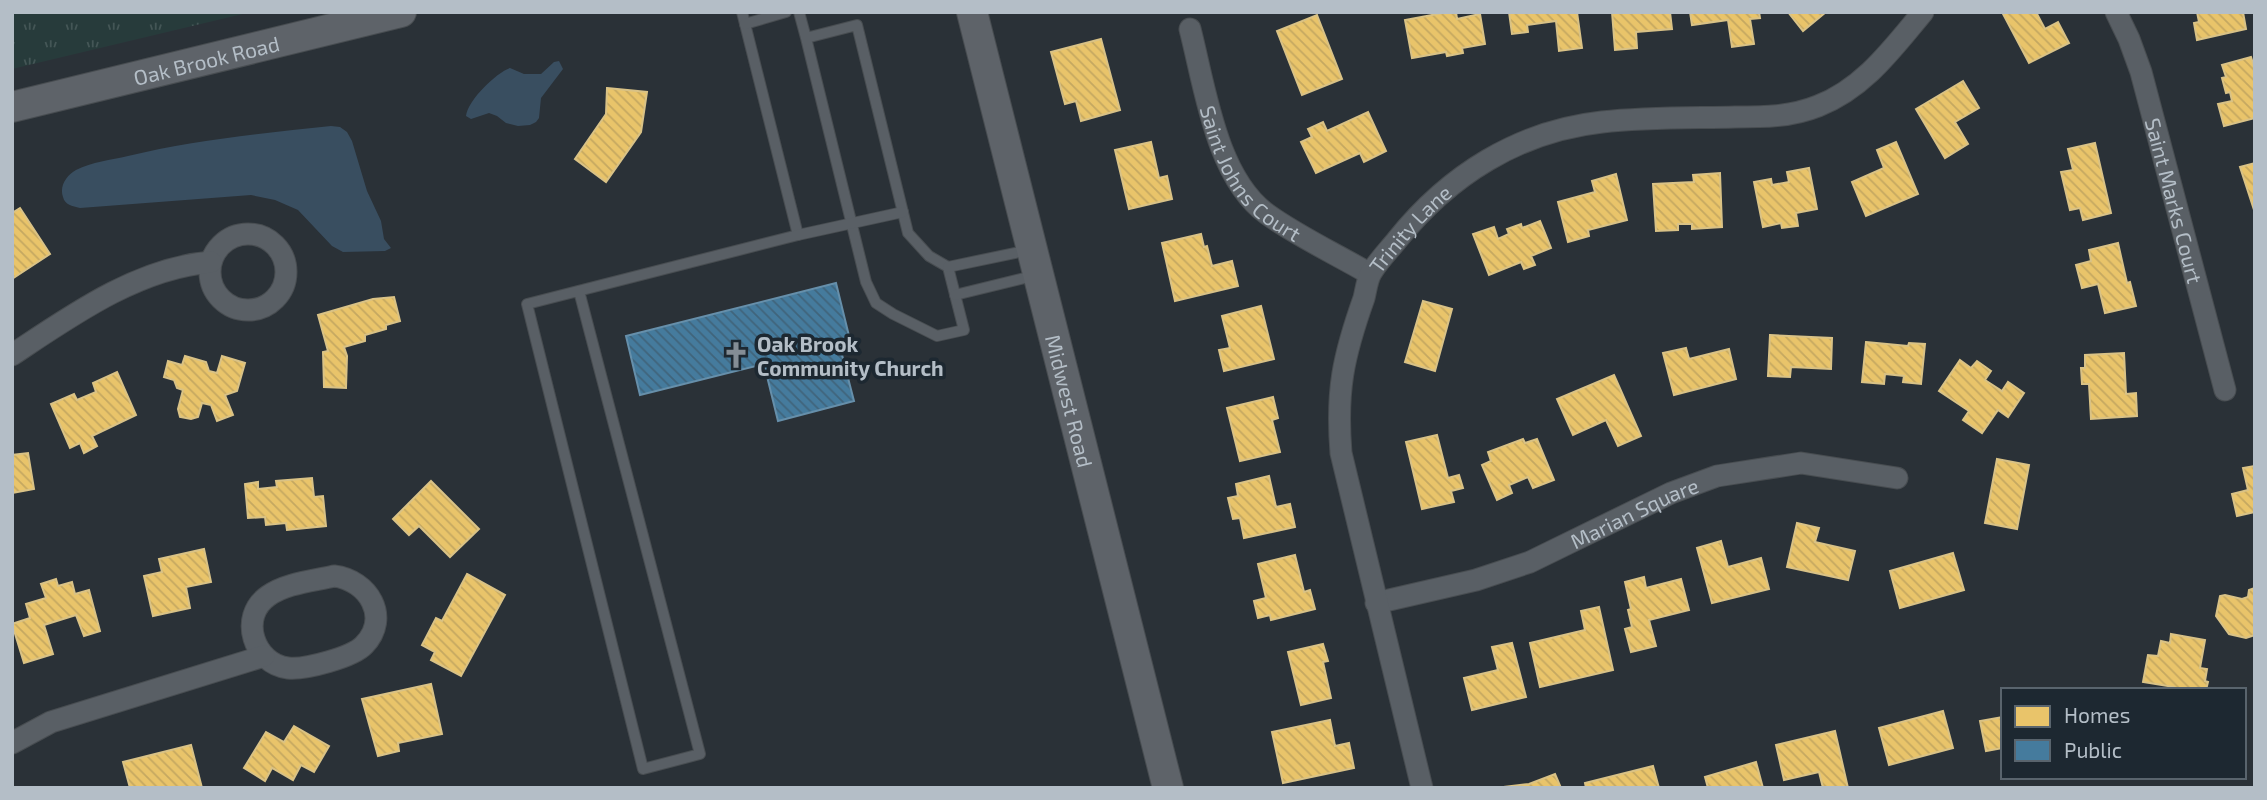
<svg xmlns="http://www.w3.org/2000/svg" width="2267" height="800" font-family="'Exo 2',sans-serif">
<defs>
<pattern id="grass-tufts" width="24" height="20" patternUnits="userSpaceOnUse" patternTransform="scale(1.75)"><rect width="24" height="20" fill="#273b3b"/><path d="M3 7l-1-3M5 7V3M7 7l1-3M15 17l-1-3M17 17v-4M19 17l1-3" fill="none" stroke="#445656"/></pattern>
<pattern id="homes-back-hatch" width="6" height="6" patternUnits="userSpaceOnUse" patternTransform="scale(1.75)"><rect width="6" height="6" fill="#e9c46a"/><path d="M-1 5l2 2M0 0l6 6M5-1l2 2" fill="none" stroke="#c5a861"/></pattern>
<pattern id="public-back-hatch" width="6" height="6" patternUnits="userSpaceOnUse" patternTransform="scale(1.75)"><rect width="6" height="6" fill="#457b9d"/><path d="M-1 5l2 2M0 0l6 6M5-1l2 2" fill="none" stroke="#40647b"/></pattern>
</defs>
<rect width="100%" height="100%" fill="#2a3137"/>
<!-- grass -->
<polygon fill="url(#grass-tufts)" points="12,12 251,12 12,69"/>
<!-- water -->
<g fill="#394e60">
<path d="M559 61 563 69 541 98 539 118 536 122 530 125 518 126 506 123 497 116 489 113 471 119 466 116C468 100 496 73 510 68L524 74H541L554 62Z"/>
<path d="M331 126 340 127 347 132 352 141 367 191 381 221 384 239 391 248 385 251 343 252 332 246 298 210 275 200 251 195 80 208C72 206 65 205 63 197 59 186 67 175 76 170 92 162 111 160 128 156 194 140 264 133 331 126Z"/>
</g>
<!-- homes -->
<g fill="url(#homes-back-hatch)" stroke="#d9c286" stroke-width="2">
<polygon points="1448,12 1456,12 1457,19 1480,14 1485,44 1462,48 1463,53 1447,56 1446,52 1412,58 1405,20"/>
<polygon points="1509,12 1577,12 1582,48 1559,51 1556,21 1527,25 1528,32 1512,34"/>
<polygon points="1612,12 1670,12 1672,29 1636,32 1637,48 1615,50"/>
<polygon points="1690,12 1759,12 1760,18 1750,19 1754,44 1732,47 1728,20 1692,25"/>
<polygon points="1788,12 1826,12 1803,31"/>
<polygon points="2002,12 2036,12 2045,29 2058,22 2069,43 2029,63"/>
<polygon points="2197,12 2243,12 2246,29 2197,40 2194,23 2199,22"/>
<polygon points="1317,15 1342,79 1302,95 1277,31"/>
<polygon points="1101,39 1120,110 1081,121 1076,101 1065,104 1051,52"/>
<polygon points="2251,57 2255,70 2255,118 2224,126 2218,104 2232,101 2230,92 2226,93 2222,78 2226,77 2222,65"/>
<polygon points="1963,81 1979,108 1955,122 1968,144 1945,158 1916,109"/>
<polygon points="607,88 647,92 641,132 606,182 575,159 606,114"/>
<polygon points="1368,112 1386,151 1364,162 1360,153 1316,173 1301,142 1312,137 1308,129 1323,122 1327,131"/>
<polygon points="1151,142 1159,178 1167,176 1172,199 1129,209 1115,150"/>
<polygon points="1896,142 1918,194 1866,216 1852,182 1884,168 1877,150"/>
<polygon points="2095,143 2111,213 2083,220 2080,208 2070,210 2061,172 2073,170 2068,149"/>
<polygon points="2255,163 2255,213 2240,167"/>
<polygon points="1809,168 1817,209 1796,213 1798,226 1782,228 1781,223 1763,227 1754,182 1771,179 1772,185 1789,182 1787,172"/>
<polygon points="1720,173 1722,227 1692,229 1692,224 1678,224 1678,230 1656,231 1653,184 1694,182 1693,175"/>
<polygon points="1616,174 1627,220 1588,230 1589,236 1568,242 1558,202 1595,192 1592,181"/>
<polygon points="20,208 50,254 12,279 12,213"/>
<polygon points="1540,221 1551,248 1531,256 1535,265 1524,269 1521,262 1489,275 1473,234 1494,227 1498,239 1509,234 1507,229 1521,224 1522,228"/>
<polygon points="1201,234 1204,247 1207,246 1212,266 1232,261 1238,286 1175,301 1162,243"/>
<polygon points="2118,243 2127,283 2130,282 2136,306 2105,313 2098,284 2082,288 2076,265 2091,261 2089,250"/>
<polygon points="394,297 400,321 386,325 386,329 365,335 365,341 344,347 347,356 346,388 324,387 323,352 328,351 318,315 373,299"/>
<polygon points="1423,301 1452,309 1435,371 1405,362"/>
<polygon points="1261,306 1274,359 1224,371 1219,350 1230,348 1222,316"/>
<polygon points="1770,335 1832,338 1831,369 1791,367 1790,377 1768,376"/>
<polygon points="1866,342 1908,346 1909,343 1925,344 1921,384 1903,382 1904,376 1885,374 1884,384 1862,382"/>
<polygon points="1686,348 1689,359 1729,349 1736,379 1674,395 1663,353"/>
<polygon points="2124,353 2126,394 2136,393 2137,416 2091,419 2089,384 2082,384 2081,368 2085,368 2085,355"/>
<polygon points="185,356 206,362 209,371 217,373 222,356 245,363 237,391 225,395 233,415 217,421 211,405 202,403 198,417 191,419 180,417 178,409 183,390 177,388 174,380 164,377 168,361 182,365"/>
<polygon points="1960,360 1971,368 1977,361 1991,371 1985,380 2002,391 2008,382 2024,393 2008,417 1998,410 1982,433 1963,420 1969,411 1939,391"/>
<polygon points="117,372 136,415 92,436 97,446 84,453 80,443 70,448 51,404 74,394 77,400 96,392 93,383"/>
<polygon points="1614,375 1641,436 1618,446 1606,420 1573,435 1557,399"/>
<polygon points="1273,397 1278,418 1272,420 1280,452 1240,461 1227,408"/>
<polygon points="1437,435 1448,478 1459,475 1463,488 1451,491 1454,502 1422,509 1406,442"/>
<polygon points="1523,439 1525,443 1537,439 1554,480 1533,488 1528,477 1509,485 1512,493 1497,500 1482,465 1491,461 1488,452"/>
<polygon points="28,453 34,489 12,493 12,455"/>
<polygon points="1997,459 2029,465 2017,529 1985,523"/>
<polygon points="2255,466 2255,512 2237,516 2232,494 2248,490 2243,468"/>
<polygon points="1269,476 1276,507 1290,504 1295,527 1244,538 1240,518 1233,519 1228,498 1238,496 1236,484"/>
<polygon points="312,478 314,497 323,496 326,526 287,530 286,523 266,525 265,517 248,518 245,484 258,482 258,489 277,487 276,481"/>
<polygon points="431,481 479,529 450,557 419,526 409,535 393,519"/>
<polygon points="1797,523 1819,528 1815,542 1855,551 1848,580 1787,567"/>
<polygon points="1721,541 1728,567 1761,558 1769,589 1712,603 1697,548"/>
<polygon points="204,549 211,582 186,587 190,608 153,616 144,576 162,572 159,559"/>
<polygon points="1953,553 1964,590 1900,608 1890,571"/>
<polygon points="1295,555 1304,592 1310,590 1315,609 1271,620 1270,615 1258,618 1254,601 1266,598 1258,564"/>
<polygon points="467,574 505,595 461,676 431,660 435,652 422,645 436,618 442,621"/>
<polygon points="1644,577 1646,588 1681,579 1689,610 1649,620 1656,646 1631,652 1625,629 1632,627 1628,610 1631,609 1625,582"/>
<polygon points="56,579 58,586 72,582 75,594 89,590 100,631 84,636 76,615 44,625 53,654 24,663 12,624 30,618 26,604 46,598 41,584"/>
<polygon points="2255,588 2255,635 2246,638 2229,634 2216,616 2220,596 2225,595 2242,599 2248,597 2249,590"/>
<polygon points="1599,607 1613,670 1540,687 1530,643 1585,630 1581,611"/>
<polygon points="2171,634 2205,640 2200,668 2207,669 2205,681 2208,682 2206,690 2174,690 2174,687 2143,682 2148,655 2158,656 2161,641 2170,643"/>
<polygon points="1512,643 1526,697 1472,710 1464,678 1498,670 1492,647"/>
<polygon points="1323,644 1328,661 1323,662 1331,698 1301,705 1288,652"/>
<polygon points="431,684 442,734 398,743 399,751 378,756 362,699"/>
<polygon points="1943,711 1953,748 1889,765 1879,728"/>
<polygon points="2003,717 2003,748 1986,751 1980,721"/>
<polygon points="1330,720 1335,746 1349,743 1354,768 1283,783 1272,732"/>
<polygon points="294,726 329,746 314,772 301,765 293,780 272,768 265,781 244,768 266,732 284,742"/>
<polygon points="1835,731 1848,788 1823,788 1819,772 1784,780 1776,745"/>
<polygon points="191,745 202,788 130,788 123,762"/>
<polygon points="1756,762 1763,788 1708,788 1705,777"/>
<polygon points="1653,766 1659,788 1586,788 1585,783"/>
<polygon points="1555,774 1561,788 1495,788 1529,784"/>
</g>
<!-- public -->
<polygon fill="url(#public-back-hatch)" stroke="#668faa" stroke-width="2" points="836,283 851,344 840,347 854,401 778,421 764,364 640,395 626,336"/>
<g fill="none" stroke-linecap="round" stroke-linejoin="round">
<defs>
<g id="lane">
<polyline points="742,12 798,235"/>
<polyline points="799,12 806,38 866,282 876,303 893,314 937,336 964,330 948,267 929,256 908,233 857,25 806,38"/>
<polyline points="745,24 786,12"/>
<polyline points="948,267 1029,250"/>
<polyline points="579,291 700,754 643,769 527,304 798,235 903,212"/>
<polyline points="955,295 1037,275"/>
</g>
<g id="street">
<path id="s1" d="M2116 12 2129 39 2141 72 2225 390"/>
<path id="s2" d="M1190 29C1205 87 1216 177 1267 214 1299 237 1336 254 1370 274"/>
<circle cx="248" cy="272" r="38"/>
<path d="M12 355C72 315 138 268 211 262"/>
<path d="M334 576C368 580 391 617 364 645 353 657 305 670 288 668 254 664 238 617 268 596 286 583 313 581 334 576Z"/>
<path id="s3" d="M1376 603 1476 580 1530 562 1671 493 1717 476 1801 463 1897 478"/>
<polyline points="12,743 51,722 264,656"/>
<path id="s4" d="M1422 788 1341 453C1336 391 1343 357 1364 298 1366 290 1367 280 1371 273 1378 261 1389 250 1397 240 1449 175 1519 131 1602 122 1646 117 1691 118 1735 117 1763 117 1791 117 1818 106 1864 88 1892 49 1923 12"/>
</g>
<g id="secondary">
<path id="s5" d="M972 12 1168 788"/>
<path id="s6" d="M12 107 401 12"/>
</g>
</defs>
<!-- lane casing -->
<use href="#lane" stroke="#484d51" stroke-width="12"/>
<!-- street casing -->
<use href="#street" stroke="#484d51" stroke-width="23"/>
<!-- secondary casing -->
<use href="#secondary" stroke="#484d51" stroke-width="32"/>
<!-- lane -->
<use href="#lane" stroke="#595f65" stroke-width="10"/>
<!-- street -->
<use href="#street" stroke="#595f65" stroke-width="21"/>
<!-- secondary -->
<use href="#secondary" stroke="#5e6369" stroke-width="30"/>
</g>
<!-- icons -->
<defs>
<symbol id="church-bare" viewBox="-9 -9 18 18"><path d="M-1.2-6h2.4v3.5h3.3v2.4h-3.3V6h-2.4V-.1h-3.3v-2.4h3.3Z" fill="#848d95" stroke="#1d2831" stroke-width="2.5" paint-order="stroke"/></symbol>
</defs>
<g fill-rule="evenodd">
<use href="#church-bare" x="717" y="336" width="38" height="38"/>
</g>
<g text-anchor="middle" dominant-baseline="central" stroke-width="7" stroke-linejoin="round" paint-order="stroke">
<!-- street labels -->
<g font-size="21" fill="#b4bec7" stroke="#1d2831">
<text stroke="none"><textPath href="#s6" startOffset="200">Oak Brook Road</textPath></text>
<text stroke="none"><textPath href="#s2" startOffset="161">Saint Johns Court</textPath></text>
<text stroke="none"><textPath href="#s1" startOffset="198">Saint Marks Court</textPath></text>
<text stroke="none"><textPath href="#s4" startOffset="588">Trinity Lane</textPath></text>
<text stroke="none"><textPath href="#s5" startOffset="401">Midwest Road</textPath></text>
<text stroke="none"><textPath href="#s3" startOffset="275">Marian Square</textPath></text>
</g>
<!-- poi labels -->
<g font-size="21" font-weight="bold" fill="#b4bec7" stroke="#1d2831" text-anchor="start">
<text x="757" y="343">Oak Brook<tspan x="757" dy="24">Community Church</tspan></text>
</g>
</g>
<!-- border -->
<rect width="2267" height="800" fill="none" stroke="#b4bec7" stroke-width="28"/>
<!-- legend -->
<rect x="2001" y="688" width="245" height="91" fill="#1d2831" stroke="#59646d" stroke-width="2"/>
<rect x="2015" y="706" width="35" height="21" fill="#e9c46a" stroke="#59646d" stroke-width="2"/>
<text x="2064" y="723" font-size="21" fill="#b4bec7">Homes</text>
<rect x="2015" y="740" width="35" height="21" fill="#457b9d" stroke="#59646d" stroke-width="2"/>
<text x="2064" y="758" font-size="21" fill="#b4bec7">Public</text>
</svg>
